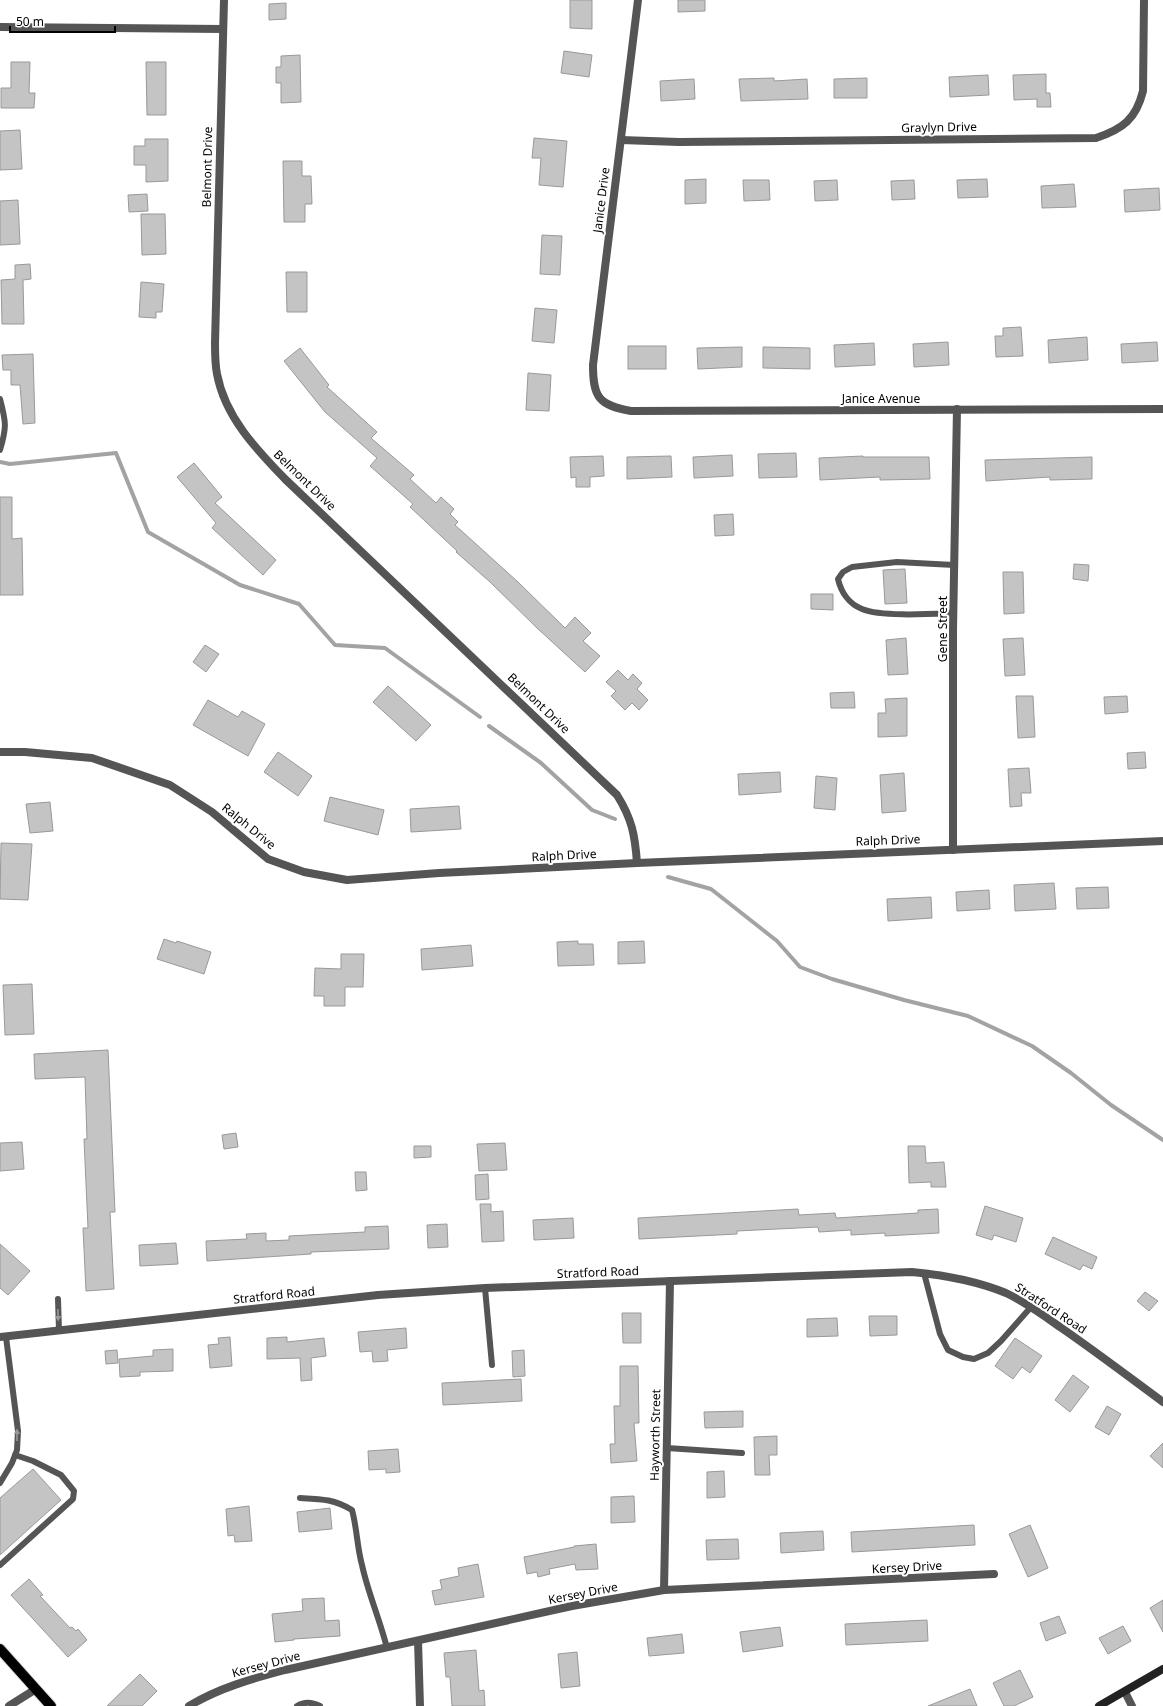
<svg xmlns="http://www.w3.org/2000/svg" width="1163" height="1706" font-family="'Noto Sans',sans-serif">
<rect width="100%" height="100%" fill="#fff"/>
<g fill="none" stroke-linecap="round" stroke-linejoin="round">
<!-- stream -->
<g stroke="#a3a3a3" stroke-width="4">
<polyline points="0,462 10,464 116,453 148,532 240,585 299,604 335,645 385,648 480,717"/>
<polyline points="489,726 541,763 592,810 615,819"/>
<polyline points="668,877 711,889 777,941 800,967 832,979 904,1000 968,1016 1032,1046 1071,1073 1111,1105 1163,1140"/>
</g>
</g>
<!-- building -->
<g fill="#c4c4c4" stroke="#999">
<polygon points="570,0 592,0 592,29 570,28"/>
<polygon points="678,0 705,0 705,11 678,12"/>
<polygon points="286,3 286,19 269,20 269,4"/>
<polygon points="564,51 592,55 589,77 561,73"/>
<polygon points="300,55 301,102 281,103 281,83 276,83 276,67 281,67 281,56"/>
<polygon points="11,62 30,62 29,93 35,93 34,108 1,108 1,88 11,88"/>
<polygon points="146,62 166,62 166,115 147,115"/>
<polygon points="1046,74 1046,93 1050,93 1051,107 1037,107 1037,99 1014,100 1013,75"/>
<polygon points="988,75 989,95 950,97 949,77"/>
<polygon points="774,78 774,81 807,79 808,99 741,101 739,79"/>
<polygon points="867,78 867,98 834,98 834,79"/>
<polygon points="694,79 695,99 661,101 660,81"/>
<polygon points="20,130 22,169 0,170 0,131"/>
<polygon points="534,138 567,141 563,187 539,185 541,158 532,158"/>
<polygon points="145,139 168,139 168,181 146,182 146,165 134,165 134,146 145,146"/>
<polygon points="283,161 302,161 302,176 311,176 312,204 305,204 305,222 284,222"/>
<polygon points="706,179 706,203 685,204 685,180"/>
<polygon points="987,179 988,197 958,198 957,180"/>
<polygon points="743,180 769,180 770,200 744,201"/>
<polygon points="837,180 838,200 815,201 814,181"/>
<polygon points="914,180 915,199 892,200 891,181"/>
<polygon points="1074,184 1076,207 1042,208 1041,186"/>
<polygon points="1159,188 1160,210 1125,212 1124,190"/>
<polygon points="147,194 148,211 129,212 128,195"/>
<polygon points="18,200 20,244 0,245 0,201"/>
<polygon points="141,214 165,214 166,254 142,255"/>
<polygon points="542,235 562,236 560,275 540,274"/>
<polygon points="30,264 31,279 23,280 24,324 2,324 1,280 15,279 15,265"/>
<polygon points="286,272 307,272 307,312 287,312"/>
<polygon points="141,282 164,284 162,312 156,312 156,318 139,317"/>
<polygon points="535,308 557,310 554,343 532,341"/>
<polygon points="1021,327 1023,356 996,357 995,336 1003,336 1003,328"/>
<polygon points="1087,337 1088,360 1049,363 1048,340"/>
<polygon points="948,342 949,365 914,367 913,344"/>
<polygon points="1157,342 1158,361 1122,363 1121,344"/>
<polygon points="874,343 875,365 835,367 834,345"/>
<rect x="628" y="346" width="38" height="23"/>
<polygon points="742,347 742,367 698,369 697,348"/>
<polygon points="763,347 810,348 810,369 763,368"/>
<polygon points="300,348 329,385 327,387 377,432 371,438 414,475 410,479 436,503 441,497 454,509 450,514 458,522 455,525 518,582 565,628 575,617 591,633 583,641 600,656 585,672 537,628 490,582 456,552 457,551 410,507 413,504 370,466 377,458 325,412 284,361"/>
<polygon points="33,354 35,423 23,424 20,385 11,385 11,370 3,370 2,355"/>
<polygon points="528,373 551,375 549,411 526,410"/>
<polygon points="796,453 797,477 759,478 758,454"/>
<polygon points="732,455 733,476 694,478 693,457"/>
<polygon points="603,456 604,476 590,477 590,487 576,487 576,477 571,478 570,457"/>
<polygon points="671,456 672,477 627,479 627,457"/>
<polygon points="863,456 863,457 929,457 930,479 880,480 880,477 820,480 819,458"/>
<polygon points="1092,457 1092,479 1050,480 1050,477 986,481 985,460"/>
<polygon points="194,463 222,497 215,503 276,560 263,575 212,528 216,523 177,477"/>
<polygon points="0,497 12,497 12,539 22,538 23,595 0,595"/>
<polygon points="733,514 734,535 715,536 714,515"/>
<polygon points="1074,564 1089,565 1088,581 1073,579"/>
<polygon points="905,569 907,603 885,604 883,570"/>
<polygon points="1003,572 1023,572 1024,613 1004,614"/>
<polygon points="811,594 833,594 833,610 811,609"/>
<polygon points="906,638 908,674 888,675 886,640"/>
<polygon points="1023,638 1025,675 1005,676 1003,639"/>
<polygon points="205,645 219,654 206,672 193,662"/>
<polygon points="618,670 628,680 633,674 642,683 637,689 648,700 639,710 632,703 625,710 611,696 616,691 606,682"/>
<polygon points="388,686 431,725 416,741 373,702"/>
<polygon points="854,692 855,708 831,708 830,693"/>
<polygon points="1016,696 1033,696 1035,737 1018,738"/>
<polygon points="1127,696 1128,712 1105,714 1104,697"/>
<polygon points="907,698 907,736 878,737 878,713 886,713 885,699"/>
<polygon points="208,700 238,717 242,711 265,724 248,756 193,725"/>
<polygon points="278,752 312,776 298,796 264,772"/>
<polygon points="1145,752 1146,768 1128,769 1127,753"/>
<polygon points="1029,768 1031,793 1021,793 1022,806 1010,807 1008,769"/>
<polygon points="780,772 781,792 739,795 738,774"/>
<polygon points="904,773 906,811 882,813 880,775"/>
<polygon points="816,776 837,778 835,810 814,808"/>
<polygon points="330,797 384,810 378,835 324,821"/>
<polygon points="50,802 53,831 30,833 26,804"/>
<polygon points="459,806 461,829 411,832 410,809"/>
<polygon points="1,843 32,844 28,900 0,899"/>
<polygon points="1054,883 1056,909 1015,911 1014,885"/>
<polygon points="1108,887 1109,908 1077,909 1076,888"/>
<polygon points="989,890 990,909 957,911 956,892"/>
<polygon points="931,897 932,918 888,921 887,899"/>
<polygon points="164,939 176,943 177,941 211,952 204,974 157,959"/>
<polygon points="578,941 578,944 593,944 594,965 558,966 557,942"/>
<polygon points="644,941 645,963 618,964 618,942"/>
<polygon points="471,945 473,966 422,970 421,949"/>
<polygon points="341,954 364,954 363,987 345,987 345,1006 324,1006 324,996 314,996 315,968 341,969"/>
<polygon points="32,984 34,1034 5,1035 3,985"/>
<polygon points="108,1050 115,1212 110,1212 114,1289 86,1291 83,1228 88,1228 84,1139 87,1139 85,1077 35,1079 34,1054"/>
<polygon points="236,1133 238,1147 224,1149 222,1135"/>
<polygon points="22,1142 24,1169 0,1171 0,1143"/>
<polygon points="505,1143 507,1170 479,1171 477,1144"/>
<polygon points="414,1146 431,1146 431,1157 414,1158"/>
<polygon points="908,1146 925,1146 926,1163 944,1162 946,1187 931,1187 931,1182 909,1183"/>
<polygon points="355,1172 366,1172 367,1190 356,1191"/>
<polygon points="488,1174 489,1199 476,1200 475,1175"/>
<polygon points="480,1204 491,1204 491,1212 503,1211 504,1241 482,1242"/>
<polygon points="985,1206 1023,1218 1016,1242 994,1235 992,1240 976,1235"/>
<polygon points="798,1209 799,1215 835,1213 836,1218 918,1213 918,1210 938,1209 939,1233 885,1236 885,1233 851,1235 851,1230 819,1232 818,1227 737,1231 737,1234 639,1239 638,1218"/>
<polygon points="573,1218 574,1238 534,1240 533,1220"/>
<polygon points="447,1224 448,1247 428,1248 427,1225"/>
<polygon points="388,1226 389,1249 311,1252 311,1254 207,1261 206,1241 247,1239 246,1234 266,1233 266,1241 289,1240 289,1236 365,1232 365,1227"/>
<polygon points="1053,1237 1097,1257 1092,1269 1083,1265 1080,1270 1045,1254"/>
<polygon points="176,1243 178,1264 140,1266 139,1245"/>
<polygon points="0,1244 30,1271 8,1295 0,1288"/>
<polygon points="1145,1292 1158,1301 1149,1311 1137,1301"/>
<polygon points="622,1313 641,1313 641,1343 623,1343"/>
<polygon points="869,1316 897,1316 897,1335 870,1336"/>
<polygon points="837,1318 838,1336 807,1337 807,1319"/>
<polygon points="406,1328 407,1348 387,1350 388,1361 373,1362 372,1351 360,1352 358,1332"/>
<polygon points="230,1337 232,1366 210,1368 208,1345 219,1344 218,1338"/>
<polygon points="287,1337 287,1342 324,1338 326,1356 311,1358 312,1380 301,1381 300,1358 267,1359 267,1338"/>
<polygon points="1015,1338 1042,1356 1030,1373 1022,1367 1013,1379 995,1366"/>
<polygon points="173,1349 173,1371 140,1372 140,1376 120,1377 119,1359 153,1356 153,1350"/>
<polygon points="117,1350 118,1363 106,1364 105,1351"/>
<polygon points="524,1350 525,1376 513,1377 512,1351"/>
<polygon points="620,1366 638,1366 639,1423 634,1423 637,1461 611,1463 610,1444 615,1444 614,1406 620,1406"/>
<polygon points="1073,1375 1089,1387 1070,1412 1055,1400"/>
<polygon points="521,1379 522,1401 443,1405 442,1383"/>
<polygon points="1107,1406 1121,1414 1109,1435 1095,1427"/>
<polygon points="743,1411 743,1427 705,1428 704,1412"/>
<polygon points="777,1436 777,1455 769,1455 770,1475 755,1475 754,1437"/>
<polygon points="1163,1443 1163,1468 1150,1456"/>
<polygon points="398,1449 400,1472 386,1473 386,1469 369,1470 368,1451"/>
<polygon points="33,1469 61,1500 0,1555 0,1498"/>
<polygon points="724,1471 725,1497 707,1498 707,1472"/>
<polygon points="634,1496 635,1522 611,1523 611,1497"/>
<polygon points="249,1506 252,1541 235,1542 234,1535 228,1536 226,1509"/>
<polygon points="330,1508 332,1529 299,1532 297,1512"/>
<polygon points="974,1525 975,1545 852,1552 851,1532"/>
<polygon points="1030,1525 1048,1568 1028,1577 1009,1534"/>
<polygon points="823,1531 824,1550 781,1553 780,1533"/>
<polygon points="738,1539 739,1559 707,1560 706,1540"/>
<polygon points="596,1544 598,1569 576,1570 575,1564 549,1569 550,1574 538,1577 537,1572 527,1574 524,1557 574,1547 574,1546"/>
<polygon points="478,1564 484,1597 435,1605 432,1591 442,1589 440,1580 459,1576 458,1568"/>
<polygon points="29,1579 43,1595 40,1596 70,1628 72,1627 76,1631 78,1629 87,1640 68,1657 11,1595"/>
<polygon points="324,1598 325,1621 339,1620 340,1636 294,1639 294,1640 275,1642 272,1614 303,1611 302,1599"/>
<polygon points="1163,1600 1163,1632 1150,1608"/>
<polygon points="1059,1616 1066,1633 1046,1641 1040,1623"/>
<polygon points="927,1620 928,1641 846,1645 845,1624"/>
<polygon points="1123,1626 1131,1641 1108,1654 1099,1638"/>
<polygon points="780,1627 783,1646 743,1652 740,1632"/>
<polygon points="682,1634 684,1653 649,1656 647,1638"/>
<polygon points="476,1650 479,1691 484,1690 485,1706 452,1706 450,1677 446,1677 444,1653"/>
<polygon points="577,1652 580,1686 561,1688 558,1654"/>
<polygon points="1020,1670 1033,1697 1014,1706 1004,1706 993,1683"/>
<polygon points="140,1674 157,1691 142,1706 107,1706"/>
<polygon points="970,1689 977,1706 928,1706"/>
</g>
<g fill="none" stroke-linecap="round" stroke-linejoin="round">
<defs>
<polyline id="primary" points="0,1649 51,1706"/>
</defs>
<!-- primary casing -->
<use href="#primary" stroke="#dbdbdb" stroke-width="12"/>
<!-- lane -->
<g stroke="#555" stroke-width="6">
<path d="M0 399C6 422 7 427 0 450"/>
<path d="M954 613C931 614 881 617 862 609 849 604 841 592 838 579L843 572 852 567 897 562 954 565"/>
<polyline points="924,1273 940,1334 948,1350 963,1357 974,1359 988,1353 1001,1341 1031,1307"/>
<polyline points="485,1288 492,1365"/>
<polyline points="58,1299 59,1330"/>
<polyline points="667,1448 742,1453"/>
<polyline points="0,1483 12,1463 17,1450 18,1431 6,1337"/>
<path d="M300 1498C321 1499 334 1499 352 1510 357 1528 357 1547 362 1565 368 1593 380 1620 387 1648"/>
<polyline points="0,1565 73,1499 74,1491 61,1475 33,1461 15,1455"/>
<path d="M297 1706C305 1701 312 1702 320 1706"/>
</g>
<!-- street -->
<g stroke="#555" stroke-width="8">
<path d="M224 0 215 343C215 353 215 364 217 374 225 417 256 449 285 479L617 795C632 819 635 835 637 863"/>
<path d="M638 0 593 365C593 398 599 405 631 411L1163 409"/>
<polyline points="0,27 223,29"/>
<path d="M621 140 679 142 1096 138C1123 129 1136 119 1143 91L1144 0"/>
<polyline points="0,752 25,752 92,758 170,785 212,812 268,859 304,872 347,880 439,873 637,863 1163,841"/>
<polyline points="953,850 953,630 957,409"/>
<path d="M0 1337 378 1295 485 1288 912 1272C943 1275 977 1281 1006 1293 1025 1302 1043 1315 1060 1327 1095 1351 1129 1377 1163 1402"/>
<polyline points="664,1590 670,1281"/>
<polyline points="418,1641 420,1706"/>
<polyline points="1125,1692 1132,1706"/>
<polyline points="9,1706 36,1689"/>
<path d="M189 1706C219 1688 251 1679 285 1670L572 1606 664 1590 994 1574"/>
</g>
<!-- secondary -->
<polyline stroke="#222" stroke-width="8" points="1099,1706 1163,1669"/>
<!-- primary -->
<use href="#primary" stroke="#000" stroke-width="10"/>
</g>
<!-- one-way arrows -->
<defs><path id="oneway-solid" d="M-6-.8H1V-3.2L6.5 0L1 3.2V.8H-6Z"/></defs>
<g fill="#999">
<use href="#oneway-solid" transform="translate(58 1315) rotate(89)"/>
<use href="#oneway-solid" transform="translate(17 1435) rotate(-90)"/>
</g>
<g text-anchor="middle" dominant-baseline="central" stroke-width="4" stroke-linejoin="round" paint-order="stroke">
<!-- street labels -->
<g font-size="12" fill="#000" stroke="#fff">
<text transform="translate(939 127) rotate(-1)">Graylyn Drive</text>
<text transform="translate(207 167) rotate(-89)">Belmont Drive</text>
<text transform="translate(601 200) rotate(-83)">Janice Drive</text>
<text x="881" y="398">Janice Avenue</text>
<text transform="translate(305 480) rotate(44)">Belmont Drive</text>
<text transform="translate(942 629) rotate(-90)">Gene Street</text>
<text transform="translate(539 703) rotate(44)">Belmont Drive</text>
<text transform="translate(249 826) rotate(39)">Ralph Drive</text>
<text transform="translate(888 840) rotate(-2)">Ralph Drive</text>
<text transform="translate(564 855) rotate(-3)">Ralph Drive</text>
<text transform="translate(598 1272) rotate(-2)">Stratford Road</text>
<text transform="translate(274 1295) rotate(-6)">Stratford Road</text>
<text transform="translate(1051 1308) rotate(33)">Stratford Road</text>
<text transform="translate(655 1435) rotate(-89)">Hayworth Street</text>
<text transform="translate(907 1567) rotate(-3)">Kersey Drive</text>
<text transform="translate(583 1593) rotate(-11)">Kersey Drive</text>
<text transform="translate(266 1664) rotate(-15)">Kersey Drive</text>
</g>
</g>
<!-- scale -->
<path d="M10 26v6h105v-6" fill="none" stroke="#000000" stroke-width="2"/>
<text x="16" y="26" font-size="12" fill="#000000" stroke="#ffffff" stroke-width="3" paint-order="stroke">50 m</text>
</svg>
